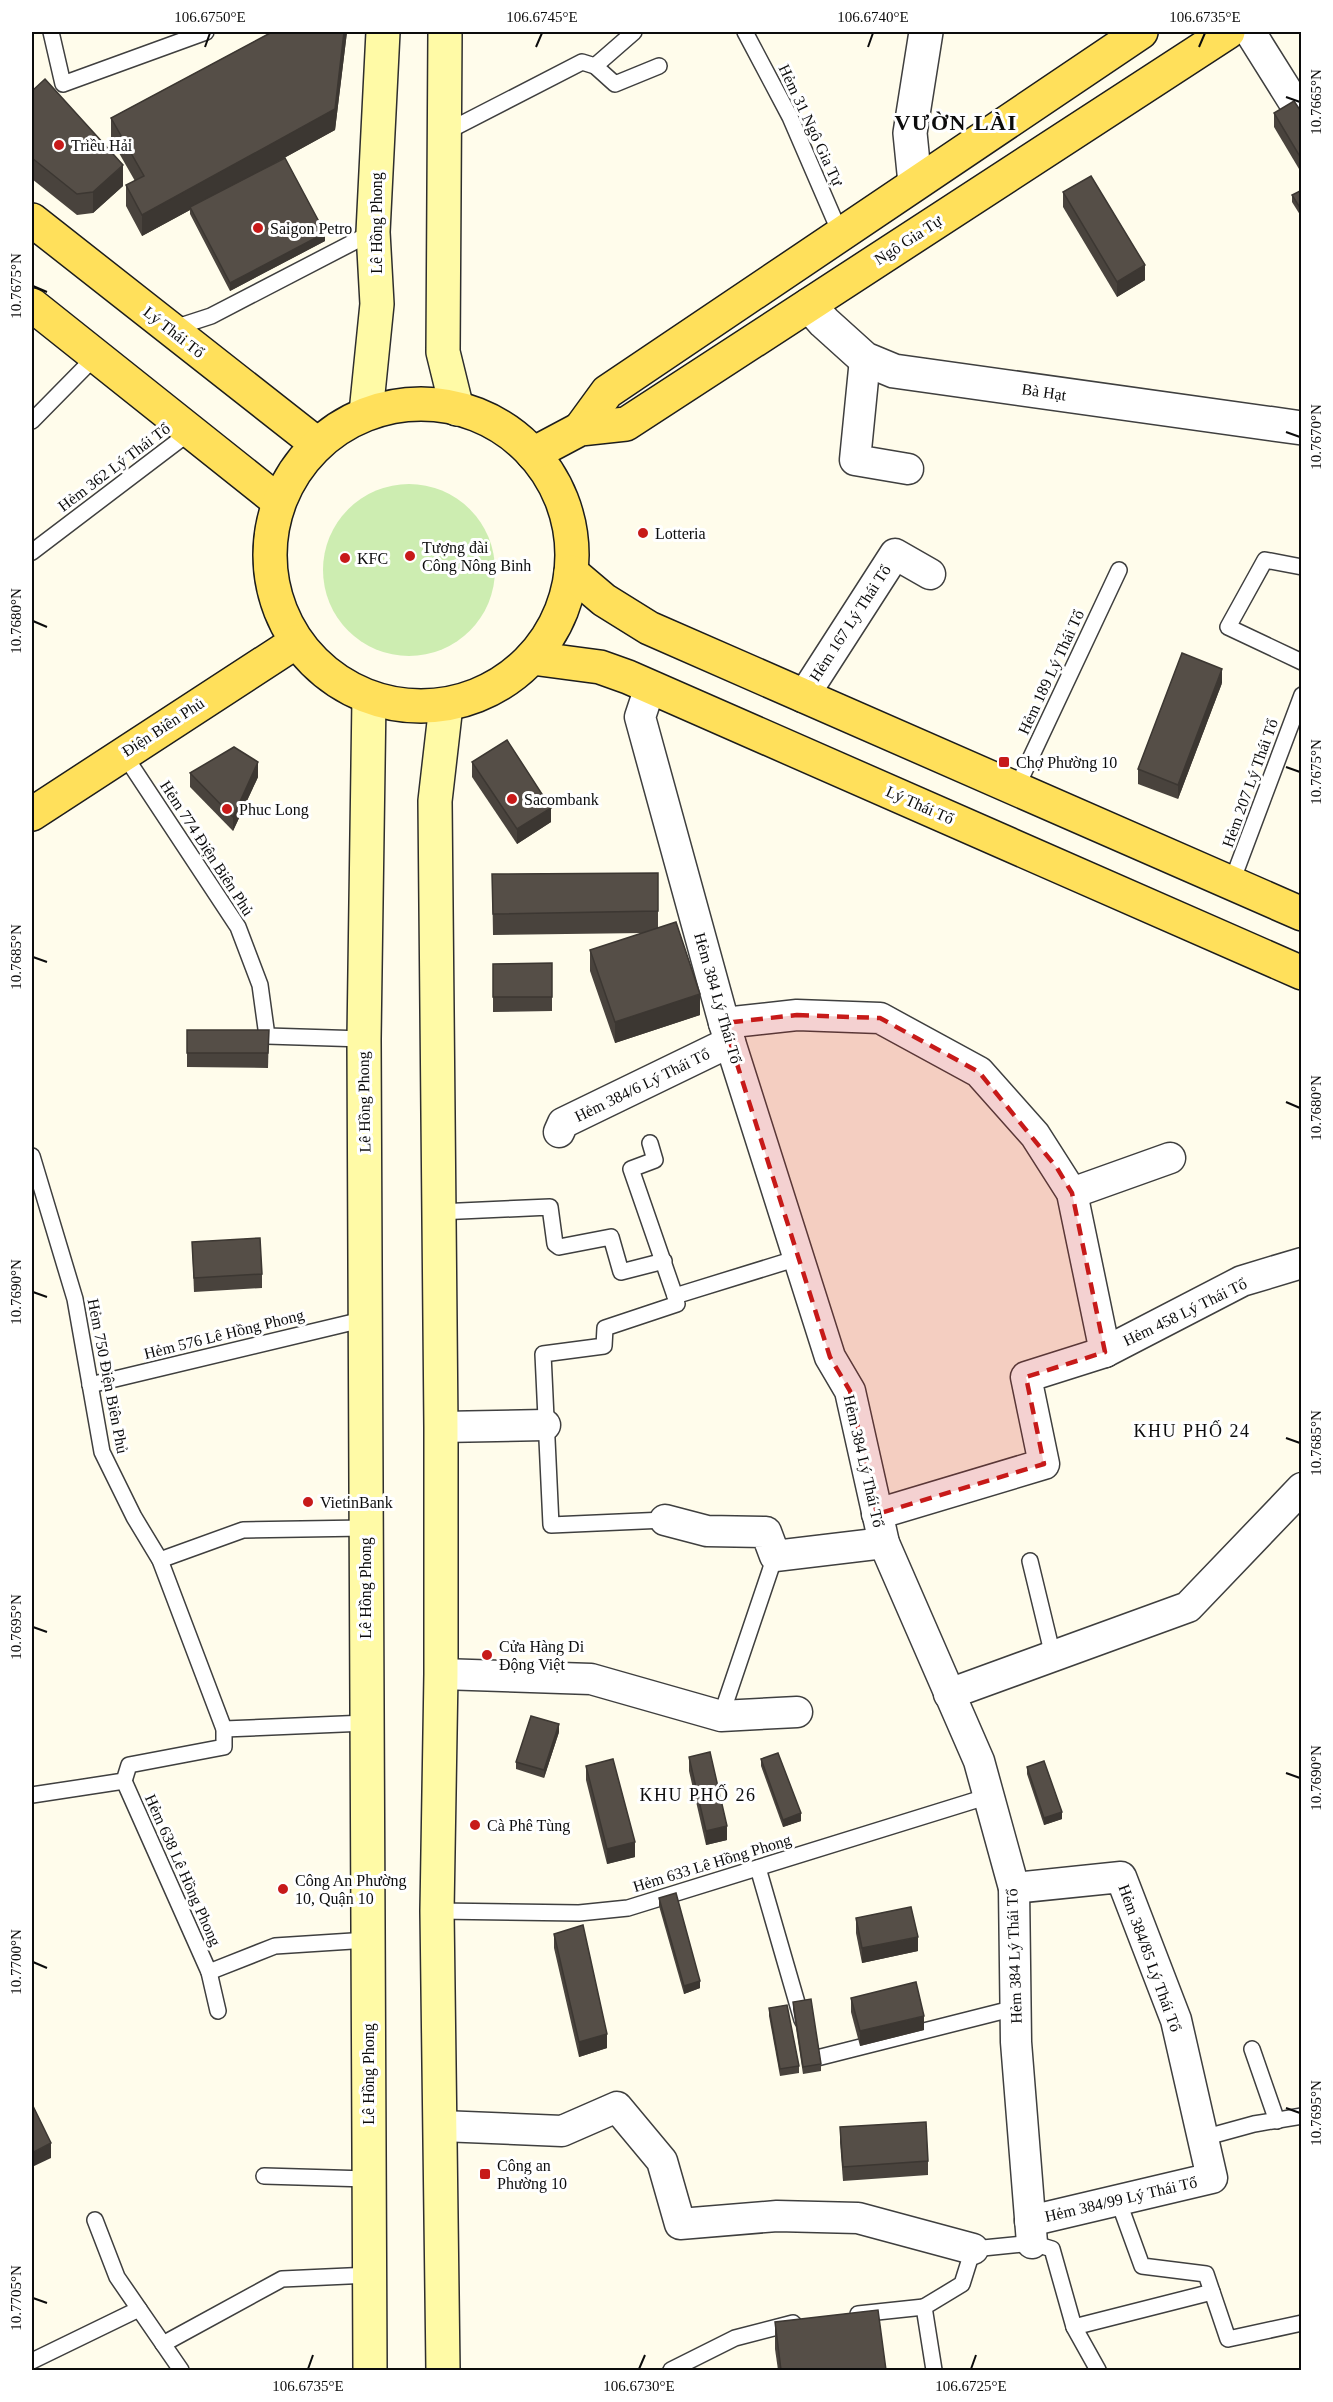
<svg xmlns="http://www.w3.org/2000/svg" width="1333" height="2402" font-family="'Times New Roman',serif">
<rect width="100%" height="100%" fill="#fffceb"/>
<!-- green -->
<circle fill="#cdedb1" cx="409" cy="570" r="86"/>
<g fill="none" stroke-linecap="round" stroke-linejoin="round">
<defs>
<g id="service">
<polyline points="51,32 63,84 206,32"/>
<polyline points="745,32 790,117 841,235"/>
<polyline points="595,66 615,84 659,66"/>
<polyline points="444,133 582,62 595,66 634,32"/>
<polyline points="171,329 211,316 373,232"/>
<polyline points="32,421 96,356"/>
<polyline points="32,552 190,432"/>
<polyline points="1302,567 1265,560 1228,627 1302,662"/>
<polyline points="123,753 238,927 260,985 267,1036 364,1039"/>
<polyline points="1016,789 1119,570"/>
<polyline points="1231,884 1302,695"/>
<polyline points="650,1143 655,1160 631,1169 675,1296"/>
<polyline points="32,1156 75,1299 102,1452 134,1517 160,1560 224,1729 224,1747 129,1765 124,1781 32,1795"/>
<polyline points="438,1212 550,1207 555,1244 559,1247 611,1237 621,1272 664,1261"/>
<polyline points="90,1385 366,1319"/>
<polyline points="665,1520 551,1525 543,1354 604,1346 605,1328 677,1304 675,1296 798,1258"/>
<polyline points="160,1560 243,1530 365,1528"/>
<polyline points="1030,1561 1053,1656"/>
<polyline points="721,1716 775,1556"/>
<polyline points="224,1729 366,1723"/>
<polyline points="124,1781 209,1972 218,2011"/>
<polyline points="758,1868 802,2020"/>
<polyline points="437,1911 579,1913 628,1908 989,1796"/>
<polyline points="209,1972 275,1946 368,1940"/>
<polyline points="809,2046 813,2059 1015,2008"/>
<polyline points="1252,2049 1277,2121"/>
<polyline points="1203,2138 1254,2124 1302,2116"/>
<polyline points="264,2176 368,2179"/>
<polyline points="1118,2200 1142,2266 1206,2274 1228,2339 1302,2323"/>
<polyline points="95,2220 117,2277 181,2370"/>
<polyline points="858,2314 924,2307"/>
<polyline points="1074,2327 1212,2292"/>
<polyline points="163,2344 282,2279 370,2275"/>
<polyline points="32,2361 139,2309"/>
<polyline points="671,2370 735,2338 793,2323"/>
<polyline points="934,2370 924,2307 962,2284 973,2249 1032,2243 1052,2249 1074,2327 1098,2370"/>
</g>
<g id="minor">
<polyline points="1250,32 1302,115"/>
<polyline points="865,359 855,460 908,469"/>
<polyline points="650,687 640,717 724,1023 830,1357 850,1391 884,1543 979,1761 1014,1888 1016,2042 1032,2243"/>
<polyline points="803,697 895,554 930,574"/>
<polyline points="724,1023 797,1015 880,1018 979,1072 1035,1135 1072,1193 1105,1352"/>
<polyline points="559,1132 563,1123 730,1042"/>
<polyline points="1072,1193 1170,1158"/>
<polyline points="441,1427 545,1425"/>
<polyline points="877,1514 1044,1464 1026,1377 1105,1352 1242,1281 1302,1263"/>
<polyline points="665,1520 707,1531 766,1532 775,1556 884,1543"/>
<polyline points="441,1674 591,1679 721,1716 797,1712"/>
<polyline points="949,1694 1188,1607 1302,1488"/>
<polyline points="1014,1888 1121,1877 1176,2020 1212,2178 1030,2221"/>
<polyline points="441,2126 562,2131 617,2107 662,2161 680,2224 777,2216 858,2218 973,2249"/>
</g>
<g id="tertiary">
<polyline points="915,183 910,133 926,32"/>
<polyline points="809,305 824,322 865,359 894,371 1302,428"/>
</g>
<g id="secondary">
<polyline points="445,32 443,352 457,409"/>
<polyline points="366,413 377,304 373,232 383,32"/>
<polyline points="369,698 364,1039 370,2370"/>
<polyline points="443,2370 437,1911 441,1674 441,1427 435,801 446,705"/>
</g>
<g id="primary">
<polyline points="32,220 317,444"/>
<polyline points="32,305 278,501"/>
<circle cx="421" cy="555" r="151"/>
<polyline points="580,429 607,392 1141,32"/>
<polyline points="533,454 580,429 626,424 1228,32"/>
<polyline points="571,572 604,600 649,628 1302,914"/>
<polyline points="532,658 600,667 628,677 1302,973"/>
<polyline points="32,814 296,642"/>
</g>
</defs>
<!-- service casing -->
<use href="#service" stroke="#3f3f3f" stroke-width="18"/>
<!-- minor casing -->
<use href="#minor" stroke="#3f3f3f" stroke-width="33"/>
<!-- tertiary casing -->
<use href="#tertiary" stroke="#3f3f3f" stroke-width="36"/>
<!-- secondary casing -->
<use href="#secondary" stroke="#2e2e2e" stroke-width="36"/>
<!-- primary casing -->
<use href="#primary" stroke="#1d1d1d" stroke-width="36"/>
<!-- service -->
<use href="#service" stroke="#fff" stroke-width="15"/>
<!-- minor -->
<use href="#minor" stroke="#fff" stroke-width="30"/>
<!-- tertiary -->
<use href="#tertiary" stroke="#fff" stroke-width="33"/>
<!-- secondary -->
<use href="#secondary" stroke="#fffaa6" stroke-width="33"/>
<!-- primary -->
<use href="#primary" stroke="#ffe05b" stroke-width="33"/>
</g>
<!-- wall -->
<g fill="#49433d">
<polygon points="272,32 347,32 335,130 275,163 325,241 230,291 190,214 190,210 142,236 126,206 126,185 135,181 111,139 111,118"/>
<polygon points="32,91 123,186 93,213 77,215 32,179"/>
<polygon points="1274,113 1302,113 1302,174 1274,127"/>
<polygon points="1302,190 1302,218 1292,202 1292,195"/>
<polygon points="1063,192 1145,280 1117,297 1063,207"/>
<polygon points="1222,683 1178,799 1138,784 1138,769"/>
<polygon points="472,762 551,822 517,844 472,777"/>
<polygon points="190,773 258,777 233,831 190,787"/>
<polygon points="658,873 658,928 700,1015 615,1043 590,971 590,950 644,933 493,935 492,874"/>
<polygon points="552,963 552,1011 493,1012 493,964"/>
<polygon points="187,1030 269,1030 268,1068 187,1067"/>
<polygon points="192,1242 262,1274 262,1288 194,1292"/>
<polygon points="559,1732 544,1778 516,1769 516,1762"/>
<polygon points="689,1757 727,1840 706,1845 689,1771"/>
<polygon points="761,1759 801,1821 783,1827 761,1766"/>
<polygon points="586,1766 635,1857 607,1864 586,1780"/>
<polygon points="1027,1767 1062,1819 1044,1825 1027,1774"/>
<polygon points="659,1898 700,1988 684,1994 659,1906"/>
<polygon points="856,1918 918,1951 862,1963 856,1933"/>
<polygon points="554,1934 607,2048 579,2057 554,1948"/>
<polygon points="851,1998 924,2030 860,2046 851,2012"/>
<polygon points="793,2002 821,2064 821,2071 803,2074 793,2009"/>
<polygon points="769,2008 799,2066 799,2073 780,2076 769,2016"/>
<polygon points="840,2127 928,2161 928,2175 843,2181 840,2142"/>
<polygon points="775,2322 886,2370 778,2370 775,2349"/>
</g>
<!-- shaded-wall -->
<g fill="#3c3732">
<polygon points="344,32 347,32 335,130 191,209 190,207 190,210 142,236 142,215"/>
<polygon points="123,165 123,186 93,213 93,192"/>
<polygon points="325,233 325,241 230,291 230,283"/>
<polygon points="1145,265 1145,280 1117,297 1117,282"/>
<polygon points="1222,669 1222,683 1178,799 1178,785"/>
<polygon points="258,762 258,777 233,831 233,817"/>
<polygon points="551,808 551,822 517,844 517,829"/>
<polygon points="700,994 700,1015 615,1043 615,1022"/>
<polygon points="559,1724 559,1732 544,1778 544,1770"/>
<polygon points="1062,1812 1062,1819 1044,1825 1044,1818"/>
<polygon points="801,1813 801,1821 783,1827 783,1820"/>
<polygon points="727,1826 727,1840 706,1845 706,1831"/>
<polygon points="635,1842 635,1857 607,1864 607,1849"/>
<polygon points="918,1937 918,1951 862,1963 862,1948"/>
<polygon points="700,1981 700,1988 684,1994 684,1986"/>
<polygon points="924,2016 924,2030 860,2046 860,2031"/>
<polygon points="607,2034 607,2048 579,2057 579,2042"/>
<polygon points="51,2143 51,2158 32,2167 32,2153"/>
</g>
<!-- building -->
<g fill="#554e47" stroke="#3c3732" stroke-width="1.5">
<polygon points="272,32 344,32 335,109 142,215 126,185 144,176 111,118"/>
<polygon points="45,79 123,165 93,192 77,194 32,158 32,91"/>
<polygon points="1294,101 1302,113 1302,160 1274,113"/>
<polygon points="285,158 325,233 230,283 190,207"/>
<polygon points="1091,176 1145,265 1117,282 1063,192"/>
<polygon points="1302,190 1302,211 1292,195"/>
<polygon points="1182,653 1222,669 1178,785 1138,769"/>
<polygon points="507,740 551,808 517,829 472,762"/>
<polygon points="234,747 258,762 233,817 190,773"/>
<polygon points="658,873 658,911 493,914 492,874"/>
<polygon points="676,922 700,994 615,1022 590,950"/>
<polygon points="552,963 552,997 493,997 493,964"/>
<polygon points="187,1030 269,1030 268,1053 187,1053"/>
<polygon points="260,1238 262,1274 194,1278 192,1242"/>
<polygon points="531,1716 559,1724 544,1770 516,1762"/>
<polygon points="710,1752 727,1826 706,1831 689,1757"/>
<polygon points="778,1753 801,1813 783,1820 761,1759"/>
<polygon points="613,1759 635,1842 607,1849 586,1766"/>
<polygon points="1044,1761 1062,1812 1044,1818 1027,1767"/>
<polygon points="676,1893 700,1981 684,1986 659,1898"/>
<polygon points="911,1907 918,1937 862,1948 856,1918"/>
<polygon points="583,1925 607,2034 579,2042 554,1934"/>
<polygon points="916,1982 924,2016 860,2031 851,1998"/>
<polygon points="811,1999 821,2064 803,2067 793,2002"/>
<polygon points="787,2005 799,2066 780,2069 769,2008"/>
<polygon points="32,2104 51,2143 32,2153"/>
<polygon points="926,2122 928,2161 843,2167 840,2127"/>
<polygon points="878,2310 886,2370 781,2370 775,2322"/>
</g>
<!-- marked area -->
<path fill="#c71a19" fill-opacity="0.2" stroke="#c71a19" stroke-width="4.5" stroke-dasharray="12 8" stroke-linejoin="round" d="M797 1015 880 1018 979 1072 1057 1168 1072 1193 1105 1352 1026 1377 1044 1464 877 1514 850 1391 830 1357 724 1023Z"/>
<!-- ticks -->
<path fill="none" stroke="#0c0c0c" stroke-width="2" d="M205 47 210 33M536 47 542 33M868 47 873 33M1199 47 1205 33M1286 97 1300 102M33 286 47 292M1286 432 1300 437M33 621 47 627M1286 767 1300 772M33 957 47 962M1286 1102 1300 1108M33 1292 47 1297M1286 1438 1300 1443M33 1627 47 1632M1286 1773 1300 1778M33 1962 47 1968M1286 2108 1300 2113M33 2298 47 2303M308 2369 313 2355M639 2369 645 2355M971 2369 976 2355"/>
<!-- markers -->
<g fill="#c71a19" stroke="#fff" stroke-width="2">
<circle cx="59" cy="145" r="6"/>
<circle cx="258" cy="228" r="6"/>
<circle cx="643" cy="533" r="6"/>
<circle cx="410" cy="556" r="6"/>
<circle cx="345" cy="558" r="6"/>
<rect x="998" y="756" width="12" height="12" rx="3"/>
<circle cx="512" cy="799" r="6"/>
<circle cx="227" cy="809" r="6"/>
<circle cx="308" cy="1502" r="6"/>
<circle cx="487" cy="1655" r="6"/>
<circle cx="475" cy="1825" r="6"/>
<circle cx="283" cy="1889" r="6"/>
<rect x="479" y="2168" width="12" height="12" rx="3"/>
</g>
<g text-anchor="middle" dominant-baseline="central" stroke-width="6" stroke-linejoin="round" paint-order="stroke">
<!-- street labels -->
<g font-size="16" fill="#0c0c0c" stroke="#fff">
<text transform="translate(811 125) rotate(65)">Hẻm 31 Ngô Gia Tự</text>
<text transform="translate(376 223) rotate(-90)">Lê Hồng Phong</text>
<text transform="translate(908 240) rotate(-33)">Ngô Gia Tự</text>
<text transform="translate(174 332) rotate(38)">Lý Thái Tổ</text>
<text transform="translate(1044 392) rotate(8)">Bà Hạt</text>
<text transform="translate(114 467) rotate(-37)">Hẻm 362 Lý Thái Tổ</text>
<text transform="translate(850 623) rotate(-57)">Hẻm 167 Lý Thái Tổ</text>
<text transform="translate(1051 672) rotate(-65)">Hẻm 189 Lý Thái Tổ</text>
<text transform="translate(163 727) rotate(-33)">Điện Biên Phủ</text>
<text transform="translate(1250 783) rotate(-70)">Hẻm 207 Lý Thái Tổ</text>
<text transform="translate(920 805) rotate(24)">Lý Thái Tổ</text>
<text transform="translate(207 848) rotate(57)">Hẻm 774 Điện Biên Phủ</text>
<text transform="translate(718 998) rotate(74)">Hẻm 384 Lý Thái Tổ</text>
<text transform="translate(642 1085) rotate(-26)">Hẻm 384/6 Lý Thái Tổ</text>
<text transform="translate(364 1102) rotate(-91)">Lê Hồng Phong</text>
<text transform="translate(1185 1312) rotate(-26)">Hẻm 458 Lý Thái Tổ</text>
<text transform="translate(224 1334) rotate(-14)">Hẻm 576 Lê Hồng Phong</text>
<text transform="translate(108 1376) rotate(79)">Hẻm 750 Điện Biên Phủ</text>
<text transform="translate(864 1461) rotate(77)">Hẻm 384 Lý Thái Tổ</text>
<text transform="translate(365 1588) rotate(-90)">Lê Hồng Phong</text>
<text transform="translate(712 1863) rotate(-17)">Hẻm 633 Lê Hồng Phong</text>
<text transform="translate(183 1870) rotate(66)">Hẻm 638 Lê Hồng Phong</text>
<text transform="translate(1014 1956) rotate(-92)">Hẻm 384 Lý Thái Tổ</text>
<text transform="translate(1150 1958) rotate(70)">Hẻm 384/85 Lý Thái Tổ</text>
<text transform="translate(368 2074) rotate(-90)">Lê Hồng Phong</text>
<text transform="translate(1121 2199) rotate(-13)">Hẻm 384/99 Lý Thái Tổ</text>
</g>
<!-- poi labels -->
<g font-size="16" fill="#0c0c0c" stroke="#fff" text-anchor="start">
<text x="71" y="145">Triều Hải</text>
<text x="270" y="228">Saigon Petro</text>
<text x="655" y="533">Lotteria</text>
<text x="422" y="547">Tượng đài<tspan x="422" dy="18">Công Nông Binh</tspan></text>
<text x="357" y="558">KFC</text>
<text x="1016" y="762">Chợ Phường 10</text>
<text x="524" y="799">Sacombank</text>
<text x="239" y="809">Phuc Long</text>
<text x="320" y="1502">VietinBank</text>
<text x="499" y="1646">Cửa Hàng Di<tspan x="499" dy="18">Động Việt</tspan></text>
<text x="487" y="1825">Cà Phê Tùng</text>
<text x="295" y="1880">Công An Phường<tspan x="295" dy="18">10, Quận 10</tspan></text>
<text x="497" y="2165">Công an<tspan x="497" dy="18">Phường 10</tspan></text>
</g>
<!-- neighbourhood labels -->
<g font-size="18" letter-spacing="1.5" fill="#0c0c0c" stroke="#fff">
<text x="1192" y="1431">KHU PHỐ 24</text>
<text x="698" y="1795">KHU PHỐ 26</text>
</g>
<!-- district labels -->
<g font-size="22" font-weight="bold" letter-spacing="1.5" fill="#0c0c0c" stroke="#fff">
<text x="956" y="122">VƯỜN LÀI</text>
</g>
</g>
<!-- border -->
<rect width="1333" height="2402" fill="none" stroke="#ffffff" stroke-width="66"/>
<rect x="33" y="33" width="1267" height="2336" fill="none" stroke="#0c0c0c" stroke-width="2"/>
<g font-size="15" text-anchor="middle" fill="#0c0c0c">
<text x="210" y="22">106.6750°E</text>
<text x="542" y="22">106.6745°E</text>
<text x="873" y="22">106.6740°E</text>
<text x="1205" y="22">106.6735°E</text>
<text transform="translate(1316 102) rotate(-90)" y="5">10.7665°N</text>
<text transform="translate(16 286) rotate(-90)" y="5">10.7675°N</text>
<text transform="translate(1316 437) rotate(-90)" y="5">10.7670°N</text>
<text transform="translate(16 621) rotate(-90)" y="5">10.7680°N</text>
<text transform="translate(1316 772) rotate(-90)" y="5">10.7675°N</text>
<text transform="translate(16 957) rotate(-90)" y="5">10.7685°N</text>
<text transform="translate(1316 1108) rotate(-90)" y="5">10.7680°N</text>
<text transform="translate(16 1292) rotate(-90)" y="5">10.7690°N</text>
<text transform="translate(1316 1443) rotate(-90)" y="5">10.7685°N</text>
<text transform="translate(16 1627) rotate(-90)" y="5">10.7695°N</text>
<text transform="translate(1316 1778) rotate(-90)" y="5">10.7690°N</text>
<text transform="translate(16 1962) rotate(-90)" y="5">10.7700°N</text>
<text transform="translate(1316 2113) rotate(-90)" y="5">10.7695°N</text>
<text transform="translate(16 2298) rotate(-90)" y="5">10.7705°N</text>
<text x="308" y="2391">106.6735°E</text>
<text x="639" y="2391">106.6730°E</text>
<text x="971" y="2391">106.6725°E</text>
</g>
</svg>
